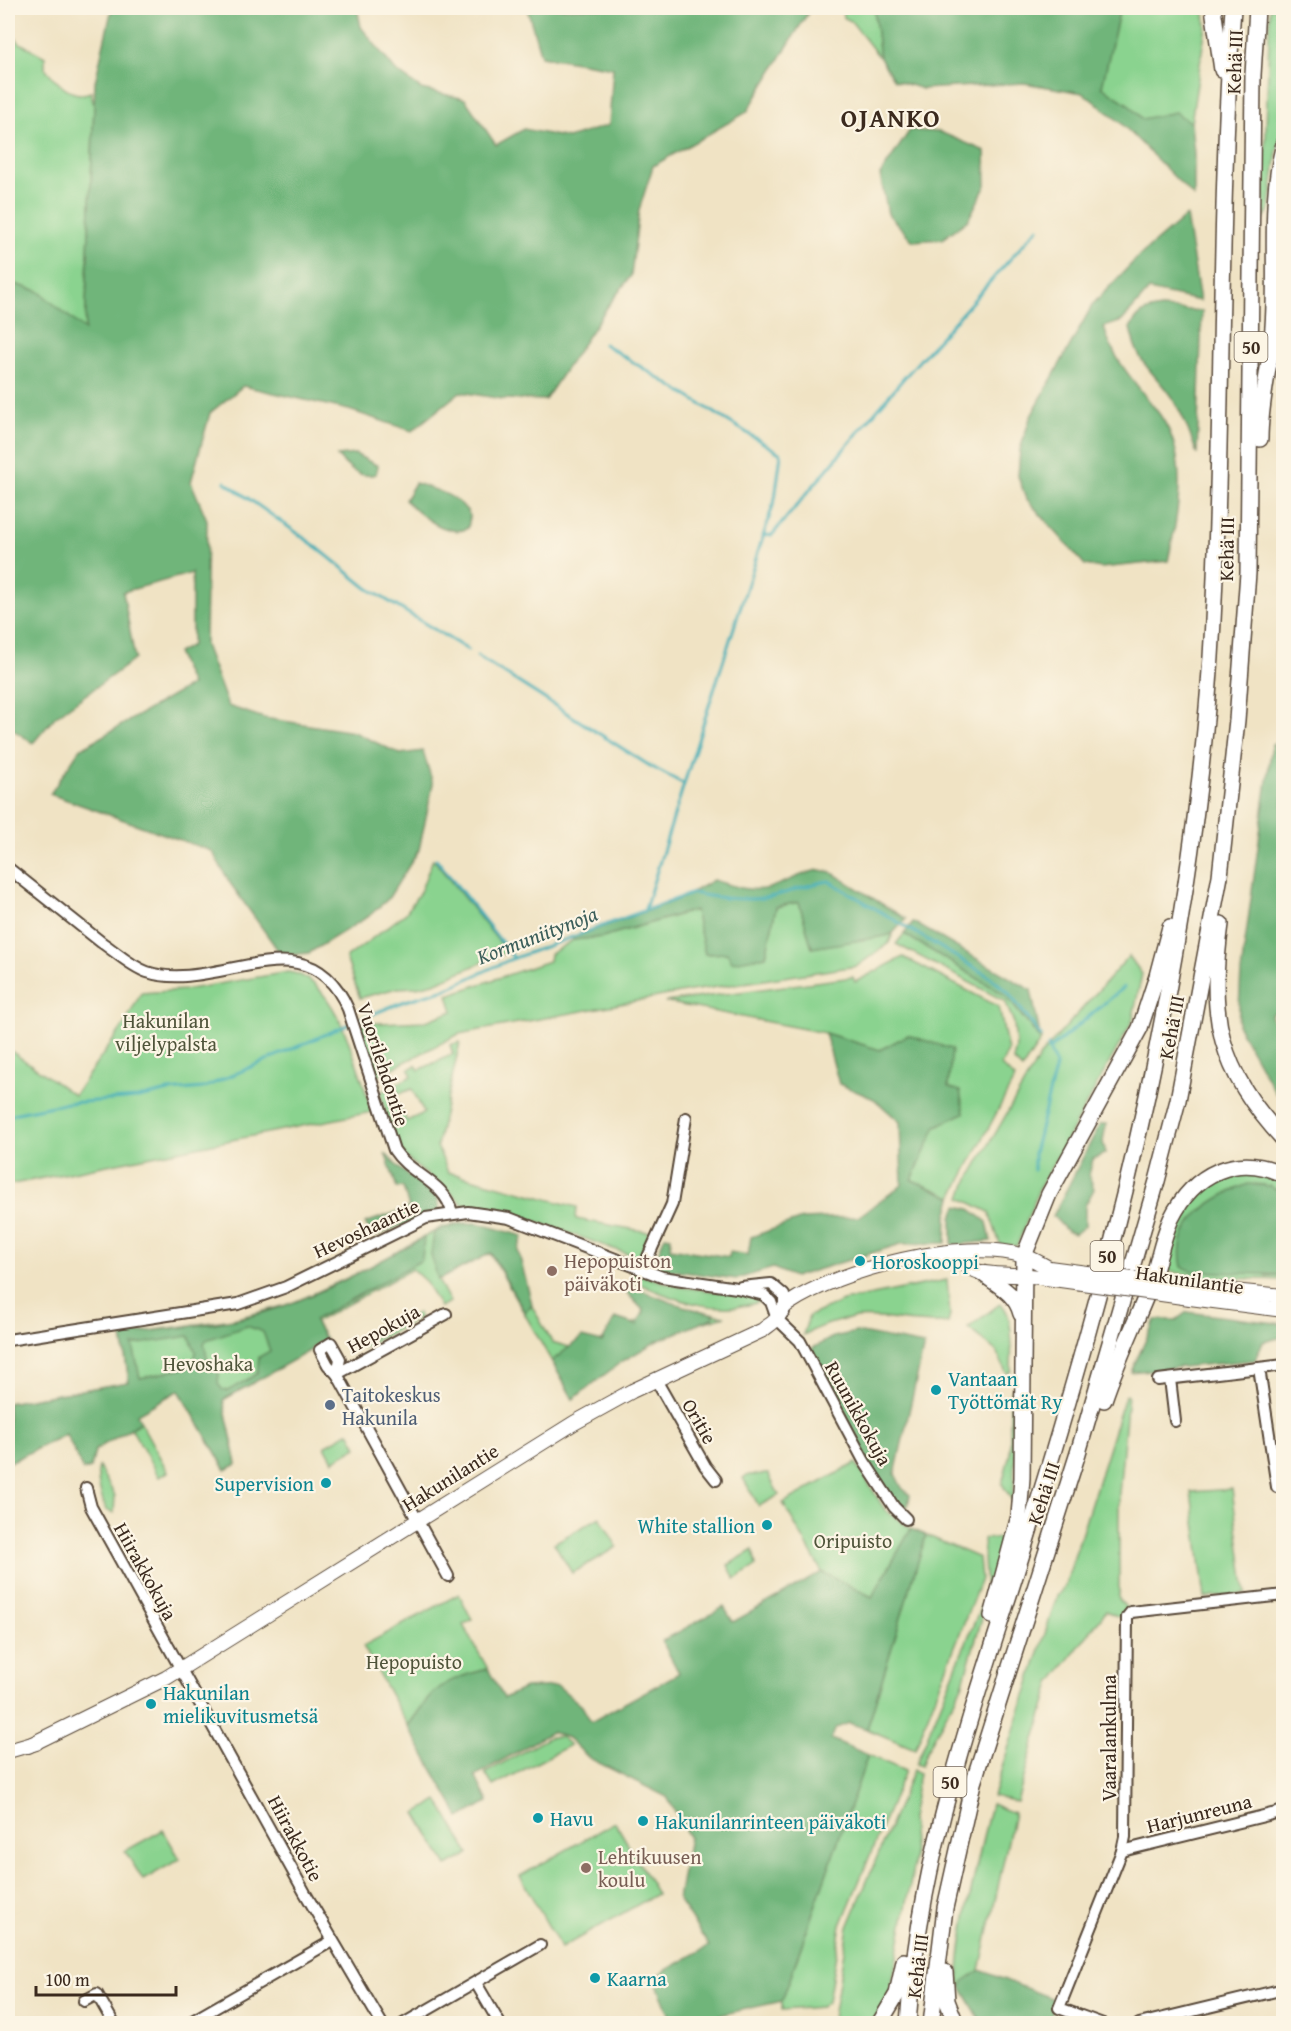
<svg xmlns="http://www.w3.org/2000/svg" width="1291" height="2031" font-family="'Gentium Book Plus',serif">
<rect width="100%" height="100%" fill="#fcf5e5"/>
<filter id="ink" filterUnits="userSpaceOnUse"><feTurbulence type="fractalNoise" baseFrequency=".0167" numOctaves="2"/><feDisplacementMap in="SourceGraphic" scale="12" xChannelSelector="R" yChannelSelector="G"/><feConvolveMatrix kernelMatrix="1 2 1 2 8 2 1 2 1" color-interpolation-filters="sRGB"/></filter>
<filter id="wash" filterUnits="userSpaceOnUse"><feTurbulence type="fractalNoise" baseFrequency=".008" numOctaves="4" result="noise"/><feDisplacementMap in="SourceGraphic" scale="24" xChannelSelector="R" yChannelSelector="G"/><feGaussianBlur stdDeviation="1.35" result="paint"/><feColorMatrix in="noise" values="0 0 0 0 0 0 0 0 0 0 0 0 0 0 0 0 0 1.4 0 .05"/><feComposite in="paint" operator="in"/></filter>
<g filter="url(#wash)">
<rect width="100%" height="100%" fill="#f0e3c4"/>
<!-- green -->
<g fill="#8ad38f" stroke="#627e56" stroke-width="1.5">
<polygon points="842,8 874,8 880,58 851,21 843,17"/>
<polygon points="1120,8 1203,8 1206,25 1191,123 1175,113 1142,120 1128,104 1101,87"/>
<polygon points="1270,8 1283,8 1283,131 1277,151 1270,208 1263,220"/>
<path d="M8 31 20 43 45 57V68C57 82 70 100 91 92L94 106 85 331 38 291 8 282Z"/>
<polygon points="433,859 507,952 434,983 417,987 397,988 360,998 346,958 406,913 420,892"/>
<polygon points="799,902 812,948 893,933 889,943 857,966 690,991 459,1034 374,1078 358,1024 426,1021 453,1011 448,995 549,961 550,954 573,940 602,937 696,910 705,954 727,953 766,956 776,907"/>
<polygon points="904,934 1005,995 1041,1040 1022,1069 1013,1060 1016,1047 1014,1023 1005,1001 896,944"/>
<polygon points="1129,956 1142,974 1132,1022 1039,1189 1017,1246 1000,1244 989,1212 961,1198 965,1186 1040,1056"/>
<polygon points="903,957 999,1007 1008,1051 1001,1066 1015,1078 952,1197 912,1180 935,1127 964,1112 908,1035 880,1050 825,1033 665,1002 853,977 855,982"/>
<path d="M288 972C337 976 359 1073 372 1112L8 1185V1049L74 1095 124 1025 141 993 184 990Z"/>
<path d="M460 1042 437 1146 448 1172 577 1207 576 1219 648 1232 653 1237 642 1259 498 1208 463 1205C446 1184 419 1173 403 1154 391 1137 386 1112 380 1093L389 1088 407 1121 424 1113 412 1089 399 1094 394 1085 412 1076 409 1069 416 1065 419 1070 453 1054 450 1045Z"/>
<path d="M1250 1170 1283 1181V1195C1256 1170 1225 1194 1200 1211L1266 1276 1283 1275V1280L1207 1277 1160 1270C1172 1235 1182 1194 1218 1176 1226 1172 1240 1171 1250 1170Z"/>
<polygon points="463,1223 477,1224 497,1243 552,1342 583,1351 647,1316 689,1311 725,1316 668,1333 639,1346 573,1399 490,1253 438,1280 450,1302 440,1307 425,1281 412,1269 315,1322 326,1339 223,1400 237,1464 226,1470 179,1390 136,1414 168,1472 159,1477 131,1428 95,1450 91,1468 83,1470 66,1434 8,1463 8,1403 129,1382 122,1335 233,1319 291,1304 371,1267 442,1227"/>
<path d="M633 1273 681 1287 753 1296 762 1301C719 1317 671 1299 631 1280Z"/>
<path d="M947 1280 950 1315 948 1323C886 1325 866 1303 803 1335L809 1316 843 1301Z"/>
<path d="M1000 1304C1015 1312 1011 1355 1011 1371L1007 1374 996 1351 968 1328Z"/>
<polygon points="417,1313 420,1318 362,1348 360,1345"/>
<polygon points="1013,1389 1017,1403 1013,1502 1002,1484 1010,1453 1010,1393"/>
<polygon points="1128,1395 1119,1494 1119,1599 1128,1610 1121,1618 1106,1611 1051,1683 1017,1802 993,1796 1057,1596 1065,1586 1125,1396"/>
<polygon points="349,1432 357,1447 333,1461 325,1446"/>
<polygon points="856,1463 885,1510 911,1529 872,1597 822,1572 783,1503"/>
<path d="M99 1467 115 1496 114 1513 106 1510C102 1500 95 1476 99 1467Z"/>
<polygon points="768,1474 779,1495 759,1506 743,1478 749,1475"/>
<polygon points="1232,1489 1246,1594 1205,1598 1191,1492"/>
<polygon points="600,1517 617,1547 572,1573 554,1543"/>
<polygon points="926,1535 979,1558 981,1579 915,1749 867,1729"/>
<polygon points="1006,1537 962,1686 927,1750 921,1766 916,1764 986,1594 983,1539"/>
<polygon points="753,1550 756,1566 735,1579 728,1565"/>
<path d="M459 1594 472 1620 463 1625 488 1669C441 1681 436 1686 408 1726L363 1646Z"/>
<polygon points="549,1737 561,1737 570,1745 493,1786 485,1773"/>
<polygon points="868,1755 905,1771 841,1925 828,2001 821,2007 782,2010 782,2001"/>
<polygon points="913,1770 919,1773 911,1818 914,1857 912,1875 890,1995 879,2014 868,2023 832,2024 848,1927"/>
<polygon points="438,1800 469,1854 447,1866 416,1813"/>
<path d="M991 1804 1014 1813 980 1970 961 1987C951 1965 984 1834 991 1804Z"/>
<polygon points="615,1822 657,1894 561,1948 520,1876"/>
<polygon points="163,1830 180,1859 143,1880 125,1851"/>
</g>
<!-- forest -->
<g fill="#6fb57a" stroke="#55704c" stroke-width="1.5" fill-rule="evenodd">
<polygon points="112,8 357,8 361,27 395,70 421,89 465,99 496,145 524,129 568,138 609,125 613,68 541,56 527,8 811,8 747,112 653,166 639,210 631,276 608,306 545,400 503,399 460,392 412,431 349,410 243,386 210,413 191,482 207,520 205,645 228,706 264,718 354,732 400,754 423,751 433,784 419,850 388,899 369,916 309,953 282,956 230,883 212,851 50,794 80,749 191,685 177,653 192,645 192,573 123,592 135,659 55,717 33,743 8,726 8,282 38,291 85,330 95,82"/>
<polygon points="874,8 1120,8 1102,87 1128,104 1142,119 1175,112 1191,123 1194,153 1194,197 1120,122 1083,93 1024,83 922,89 894,80 880,58"/>
<polygon points="910,130 940,132 985,151 986,185 968,220 942,239 913,241 888,214 880,175"/>
<path d="M1186 216 1200 301 1149 290 1122 321 1104 327C1113 362 1139 386 1160 415 1190 457 1178 514 1168 561L1101 568 1085 565 1026 498 1018 476 1020 450 1030 418 1093 304 1137 258Z"/>
<path d="M1161 308 1202 311 1197 454C1189 432 1182 410 1167 391 1147 365 1138 364 1130 328 1138 314 1144 310 1161 308Z"/>
<path d="M355 454 378 466 376 474C357 479 349 468 337 456Z"/>
<path d="M415 483C434 489 461 496 470 516L468 528C448 539 418 513 405 500Z"/>
<polygon points="1283,743 1284,1005 1271,1015 1283,1048 1284,1092 1276,1094 1238,1026 1241,972 1272,744"/>
<path d="M819 870 831 872 906 919 893 933 886 936 812 948 799 902 776 907 766 956 732 962 727 953 705 954 695 910 602 937 573 940 572 938 682 898 713 880C730 885 751 893 769 888 787 882 801 873 819 870Z"/>
<polygon points="913,922 1031,990 1041,1040 1005,995 904,934"/>
<polygon points="825,1033 880,1050 908,1035 952,1049 948,1087 960,1091 964,1113 936,1126 912,1180 952,1197 947,1217 946,1243 901,1244 794,1277 773,1268 737,1279 652,1268 665,1236 671,1237 670,1248 729,1257 730,1252 748,1255 751,1237 802,1219 858,1217 902,1185 900,1122 874,1099 839,1084"/>
<polygon points="1100,1124 1106,1124 1103,1142 1106,1153 1093,1159 1089,1175 1094,1189 1085,1206 1085,1226 1075,1234 1067,1231 1053,1216"/>
<polygon points="385,1153 399,1168 438,1198 439,1210 374,1237 365,1223 409,1208 403,1187 397,1188"/>
<path d="M1248 1184 1270 1186 1283 1195V1275L1191 1271 1182 1267C1172 1222 1211 1199 1248 1184Z"/>
<polygon points="957,1206 970,1209 987,1222 991,1241 952,1245 952,1218"/>
<polygon points="476,1223 523,1236 518,1250 532,1304 525,1313 491,1253 438,1280 431,1255 434,1232 461,1224"/>
<path d="M424 1237 422 1260 314 1320 325 1339 311 1348V1350L223 1400 237 1464 226 1470 179 1390 137 1414 141 1422 95 1450 91 1468 83 1470 66 1434 8 1463V1403L129 1382 122 1335C168 1328 217 1326 262 1313 320 1296 372 1266 424 1237ZM247 1326 263 1332 270 1351 259 1357 257 1374 228 1391 223 1390 218 1384 220 1363 208 1361 204 1344 206 1340ZM189 1336 196 1352 193 1366 140 1378 133 1345Z"/>
<path d="M631 1285C658 1299 684 1308 715 1314L713 1318 657 1341 621 1362 573 1399 552 1361 582 1337 602 1342 615 1318 637 1325 644 1311 627 1293Z"/>
<polygon points="1187,1312 1283,1324 1283,1337 1263,1342 1255,1360 1131,1372 1155,1320 1176,1320"/>
<polygon points="856,1332 924,1345 895,1474 902,1488 910,1495 908,1506 898,1507 868,1462 809,1350 833,1337"/>
<path d="M911 1529 926 1535 867 1729 849 1723 836 1728 831 1739 868 1755 782 2001 724 2014 704 2023H667L672 2021 654 1977 709 1946 678 1899 689 1837 667 1797 589 1758 568 1738 551 1732 475 1776 488 1802 460 1818 408 1726C436 1686 441 1681 488 1669L504 1698 525 1688 558 1686 582 1706 591 1722 679 1673 662 1641 724 1607 733 1622 822 1572 872 1597Z"/>
<polygon points="980,1970 1056,2000 1048,2023 982,2023 961,1987 965,1980"/>
</g>
<g fill="none" stroke-linecap="round" stroke-linejoin="round">
<!-- stream -->
<g stroke="#3aacb5" stroke-width="3">
<polyline points="604,344 781,454 775,499 684,784"/>
<polyline points="225,482 314,545 367,588 468,650"/>
<polyline points="763,536 772,535 903,379 1038,228"/>
<polyline points="477,656 650,766 684,784 645,909"/>
<polyline points="436,859 514,958"/>
<path d="M355 1021 405 1001 446 989 509 960 693 893C714 898 753 902 774 896 793 891 808 884 829 881L990 977 1008 992 1041 1036"/>
<polyline points="1050,1049 1124,987"/>
<polyline points="8,1117 17,1113 68,1103 138,1098 169,1091 203,1088 349,1024"/>
<polyline points="1034,1170 1034,1153 1056,1066 1048,1046"/>
</g>
</g>
</g>
<g filter="url(#ink)">
<g fill="none" stroke-linecap="round" stroke-linejoin="round">
<defs>
<g id="minor">
<path d="M8 868C39 893 70 917 101 942 116 952 130 966 147 972 217 995 307 914 348 1009L394 1150C410 1175 446 1182 452 1213"/>
<polyline points="642,1270 672,1204 686,1118"/>
<polyline points="741,1287 771,1284 784,1295 784,1312"/>
<polyline points="446,1314 337,1374 448,1576"/>
<polyline points="8,1340 238,1304 286,1287 426,1218 468,1212 509,1218 662,1277 737,1288 764,1295 771,1302 777,1319 800,1341 864,1461 894,1507 906,1519"/>
<polygon points="331,1343 340,1359 337,1374 328,1365 320,1350"/>
<polyline points="1259,1368 1277,1487"/>
<polyline points="1170,1379 1175,1421"/>
<polyline points="656,1380 705,1466 716,1480"/>
<polyline points="1158,1380 1284,1365"/>
<polyline points="86,1488 91,1507 305,1893 382,2024"/>
<polyline points="1122,1851 1284,1811"/>
<polyline points="476,1983 500,2024"/>
<polyline points="84,2001 97,1994 114,2024"/>
<polyline points="187,2024 332,1941"/>
<polyline points="403,2024 540,1945"/>
<polyline points="1103,2024 1059,2008 1122,1851 1125,1837 1127,1617 1131,1612 1284,1595"/>
<polyline points="1139,2024 1284,1989"/>
</g>
<g id="major">
<path d="M945 1260C961 1258 969 1271 984 1273 1005 1276 1025 1274 1046 1278"/>
<polyline points="1193,1287 1284,1296"/>
<polyline points="1190,1298 1284,1310"/>
<path d="M28 1746 166 1678 574 1423 632 1391 763 1330C767 1326 774 1323 777 1318 781 1313 783 1307 788 1304 840 1269 963 1237 1024 1256 1032 1258 1041 1264 1049 1268"/>
<polyline points="8,1751 36,1743"/>
</g>
<g id="highway">
<polyline points="1213,8 1222,70"/>
<path d="M1260 439C1260 404 1269 372 1272 338 1279 274 1267 207 1284 144"/>
<path d="M1221 924C1208 1017 1218 1069 1284 1140"/>
<path d="M982 1273C997 1285 1016 1293 1021 1314"/>
<path d="M1104 1400C1117 1361 1134 1326 1149 1289 1158 1266 1161 1241 1171 1219 1193 1174 1237 1151 1284 1175"/>
<polyline points="992,1616 1019,1516 1022,1478 1024,1256 1049,1194 1140,1028 1157,976 1170,927"/>
<polyline points="945,1972 947,2001 956,2024"/>
<polyline points="879,2024 897,1994 904,1961"/>
<path d="M908 2024C918 1867 969 1721 1016 1573 1065 1417 1112 1257 1147 1096 1178 951 1201 805 1211 657 1224 441 1218 224 1233 8"/>
<polyline points="931,2024 945,1908 973,1783 1078,1453 1157,1181 1178,1100 1220,876 1237,720 1248,573 1253,75 1257,8"/>
</g>
</defs>
<!-- minor casing -->
<use href="#minor" stroke="#564637" stroke-width="14"/>
<!-- major casing -->
<use href="#major" stroke="#564637" stroke-width="16"/>
<!-- highway casing -->
<use href="#highway" stroke="#564637" stroke-width="18"/>
<!-- minor -->
<use href="#minor" stroke="#fff" stroke-width="10"/>
<!-- major -->
<use href="#major" stroke="#fff" stroke-width="14"/>
<!-- highway -->
<use href="#highway" stroke="#fff" stroke-width="15"/>
<defs>
<g id="major-bridge">
<polyline points="1049,1268 1193,1287"/>
<polyline points="1046,1278 1190,1298"/>
</g>
</defs>
<!-- major-bridge casing -->
<use href="#major-bridge" stroke="#564637" stroke-width="16" stroke-linecap="butt"/>
<!-- major-bridge -->
<use href="#major-bridge" stroke="#fff" stroke-width="14"/>
</g>
</g>
<!-- markers -->
<g fill="#0f9aa8" stroke="#fcf5e5" stroke-width="2">
<circle cx="860" cy="1261" r="6"/>
<circle cx="936" cy="1390" r="6"/>
<circle cx="326" cy="1483" r="6"/>
<circle cx="767" cy="1525" r="6"/>
<circle cx="151" cy="1704" r="6"/>
<circle cx="538" cy="1818" r="6"/>
<circle cx="643" cy="1821" r="6"/>
<circle cx="595" cy="1978" r="6"/>
</g>
<g fill="#8d6e63" stroke="#fcf5e5" stroke-width="2">
<circle cx="552" cy="1271" r="6"/>
<circle cx="586" cy="1868" r="6"/>
</g>
<circle fill="#5c6f8a" stroke="#fcf5e5" stroke-width="2" cx="330" cy="1405" r="6"/>
<g text-anchor="middle" dominant-baseline="central" stroke-width="4.5" stroke-linejoin="round" paint-order="stroke">
<!-- shield labels -->
<g fill="#fcf5e5" stroke="#75675a" stroke-width="1.5">
<rect x="1234.5" y="332" width="33" height="30" rx="4.5"/>
<rect x="1090.5" y="1241" width="33" height="30" rx="4.5"/>
<rect x="933.5" y="1767" width="33" height="30" rx="4.5"/>
</g>
<g font-size="18" font-weight="bold" fill="#3b2a1e">
<text x="1251" y="347">50</text>
<text x="1107" y="1256">50</text>
<text x="950" y="1782">50</text>
</g>
<!-- street labels -->
<g font-size="20" fill="#3b2a1e" stroke="#fcf5e5">
<text transform="translate(1234 62) rotate(-88)">Kehä III</text>
<text transform="translate(1226 549) rotate(-89)">Kehä III</text>
<text transform="translate(1171 1027) rotate(-79)">Kehä III</text>
<text transform="translate(384 1064) rotate(72)">Vuorilehdontie</text>
<text transform="translate(366 1228) rotate(-25)">Hevoshaantie</text>
<text transform="translate(1190 1279) rotate(8)">Hakunilantie</text>
<text transform="translate(383 1328) rotate(-29)">Hepokuja</text>
<text transform="translate(859 1413) rotate(61)">Ruunikkokuja</text>
<text transform="translate(700 1421) rotate(60)">Oritie</text>
<text transform="translate(450 1477) rotate(-32)">Hakunilantie</text>
<text transform="translate(1043 1493) rotate(-72)">Kehä III</text>
<text transform="translate(146 1571) rotate(61)">Hiirakkokuja</text>
<text transform="translate(1108 1738) rotate(-90)">Vaaralankulma</text>
<text transform="translate(1199 1813) rotate(-14)">Harjunreuna</text>
<text transform="translate(296 1838) rotate(62)">Hiirakkotie</text>
<text transform="translate(917 1966) rotate(-83)">Kehä III</text>
</g>
<!-- park labels -->
<g font-size="20" fill="#4f543a" stroke="#fcf5e5">
<text x="166" y="1020">Hakunilan<tspan x="166" dy="23">viljelypalsta</tspan></text>
<text x="208" y="1363">Hevoshaka</text>
<text x="853" y="1540">Oripuisto</text>
<text x="414" y="1661">Hepopuisto</text>
</g>
<!-- education labels -->
<g font-size="20" fill="#785e54" stroke="#fcf5e5" text-anchor="start">
<text x="564" y="1260">Hepopuiston<tspan x="564" dy="23">päiväkoti</tspan></text>
<text x="598" y="1856">Lehtikuusen<tspan x="598" dy="23">koulu</tspan></text>
</g>
<!-- culture labels -->
<g font-size="20" fill="#0d838f" stroke="#fcf5e5" text-anchor="start">
<text x="872" y="1261">Horoskooppi</text>
<text x="948" y="1378">Vantaan<tspan x="948" dy="23">Työttömät Ry</tspan></text>
<text x="314" y="1483" text-anchor="end">Supervision</text>
<text x="755" y="1525" text-anchor="end">White stallion</text>
<text x="163" y="1692">Hakunilan<tspan x="163" dy="23">mielikuvitusmetsä</tspan></text>
<text x="550" y="1818">Havu</text>
<text x="655" y="1821">Hakunilanrinteen päiväkoti</text>
<text x="607" y="1978">Kaarna</text>
</g>
<!-- service labels -->
<g font-size="20" fill="#4e5e75" stroke="#fcf5e5" text-anchor="start">
<text x="342" y="1394">Taitokeskus<tspan x="342" dy="23">Hakunila</tspan></text>
</g>
<!-- water labels -->
<g font-size="21" font-style="italic" fill="#3b5e5a" stroke="#fcf5e5">
<text transform="translate(537 935) rotate(-21)">Kormuniitynoja</text>
</g>
<!-- district labels -->
<g font-size="26" font-weight="bold" letter-spacing="1.5" fill="#3b2a1e" stroke="#fcf5e5">
<text x="891" y="117">OJANKO</text>
</g>
</g>
<!-- margin -->
<rect width="1291" height="2031" fill="none" stroke="#fcf5e5" stroke-width="30"/>
<!-- scale -->
<path d="M36 1986v9h140v-9" fill="none" stroke="#3b2a1e" stroke-width="3"/>
<text x="45" y="1986" font-size="18" fill="#3b2a1e" stroke="#fcf5e5" stroke-width="4.5" paint-order="stroke">100 m</text>
</svg>
